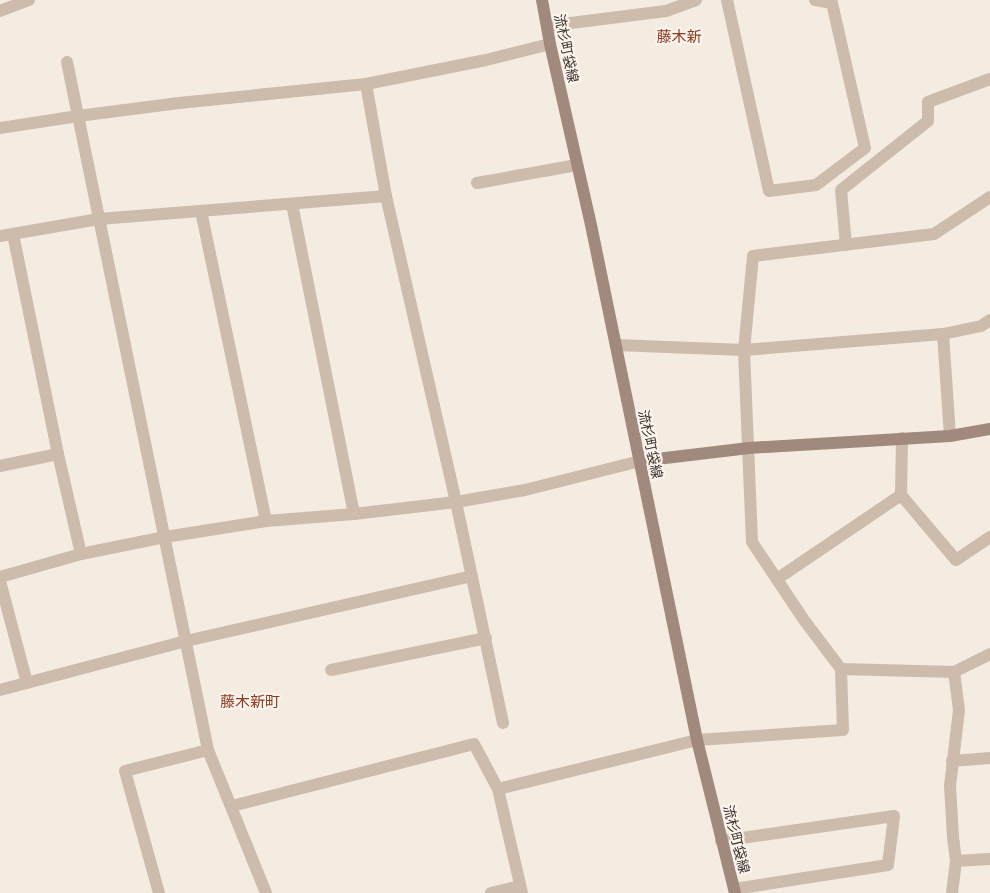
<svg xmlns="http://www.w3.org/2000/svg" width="990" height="893" font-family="'Exo 2','Noto Sans JP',sans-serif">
<rect width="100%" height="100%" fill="#f4ebe1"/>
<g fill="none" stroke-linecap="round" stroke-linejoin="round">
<!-- street -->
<g stroke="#cdbbac" stroke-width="12">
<polyline points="727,0 769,191 816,185 865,148 832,3 815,0"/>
<polyline points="0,11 29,0"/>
<polyline points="547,26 666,11 696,0"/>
<polyline points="67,62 208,750 266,893"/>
<polyline points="366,84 386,196 456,502 503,723"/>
<polyline points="0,128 78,116 179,103 366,84 486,60 550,44"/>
<polyline points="477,183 577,165"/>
<polyline points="990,197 934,234 753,256 744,350 752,542 804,620 841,669 954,672 990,654"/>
<polyline points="292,204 354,514"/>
<polyline points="201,211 266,521"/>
<polyline points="13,234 58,454 81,554"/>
<polyline points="0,236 99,219 386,196"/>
<polyline points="846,245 841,190 928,121 928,102 990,79"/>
<polyline points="943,334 950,436"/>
<polyline points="616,345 744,350 943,334 981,326 990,320"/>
<polyline points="902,438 901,495 956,560 990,537"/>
<polyline points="0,466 58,454"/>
<polyline points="0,577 81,554 165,537 266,521 354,514 456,502 525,490 640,461"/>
<polyline points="777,579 901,495"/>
<polyline points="0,581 27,683"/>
<polyline points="331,670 486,638"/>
<polyline points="0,690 186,641 472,576"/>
<polyline points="952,761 990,758"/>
<polyline points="498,789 697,740 843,730 841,669"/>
<polyline points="232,806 474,744 498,789 522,893"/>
<polyline points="721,841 894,816 888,865 734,889"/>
<polyline points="956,861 990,859"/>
<polyline points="159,893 125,771 208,750"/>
<polyline points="491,893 520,886"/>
<polyline points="952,893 956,861 953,837 950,786 959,710 954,672"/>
</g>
<!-- secondary -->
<g stroke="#a18a7d" stroke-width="12">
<polyline points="542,0 550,44 591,225 697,740 735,893"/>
<polyline points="640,461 749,448 950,436 990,429"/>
</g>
</g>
<g text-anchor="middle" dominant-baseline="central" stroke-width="4.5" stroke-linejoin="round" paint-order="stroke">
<!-- street labels -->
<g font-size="14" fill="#3b302b" stroke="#fbf5ee">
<text transform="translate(567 48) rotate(78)">流杉町袋線</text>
<text transform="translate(651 444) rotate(78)">流杉町袋線</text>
<text transform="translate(737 839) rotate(76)">流杉町袋線</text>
</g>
<!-- neighbourhood labels -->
<g font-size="15" fill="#8c3b22" stroke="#fbf5ee">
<text x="679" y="36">藤木新</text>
<text x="250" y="701">藤木新町</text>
</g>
</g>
</svg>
